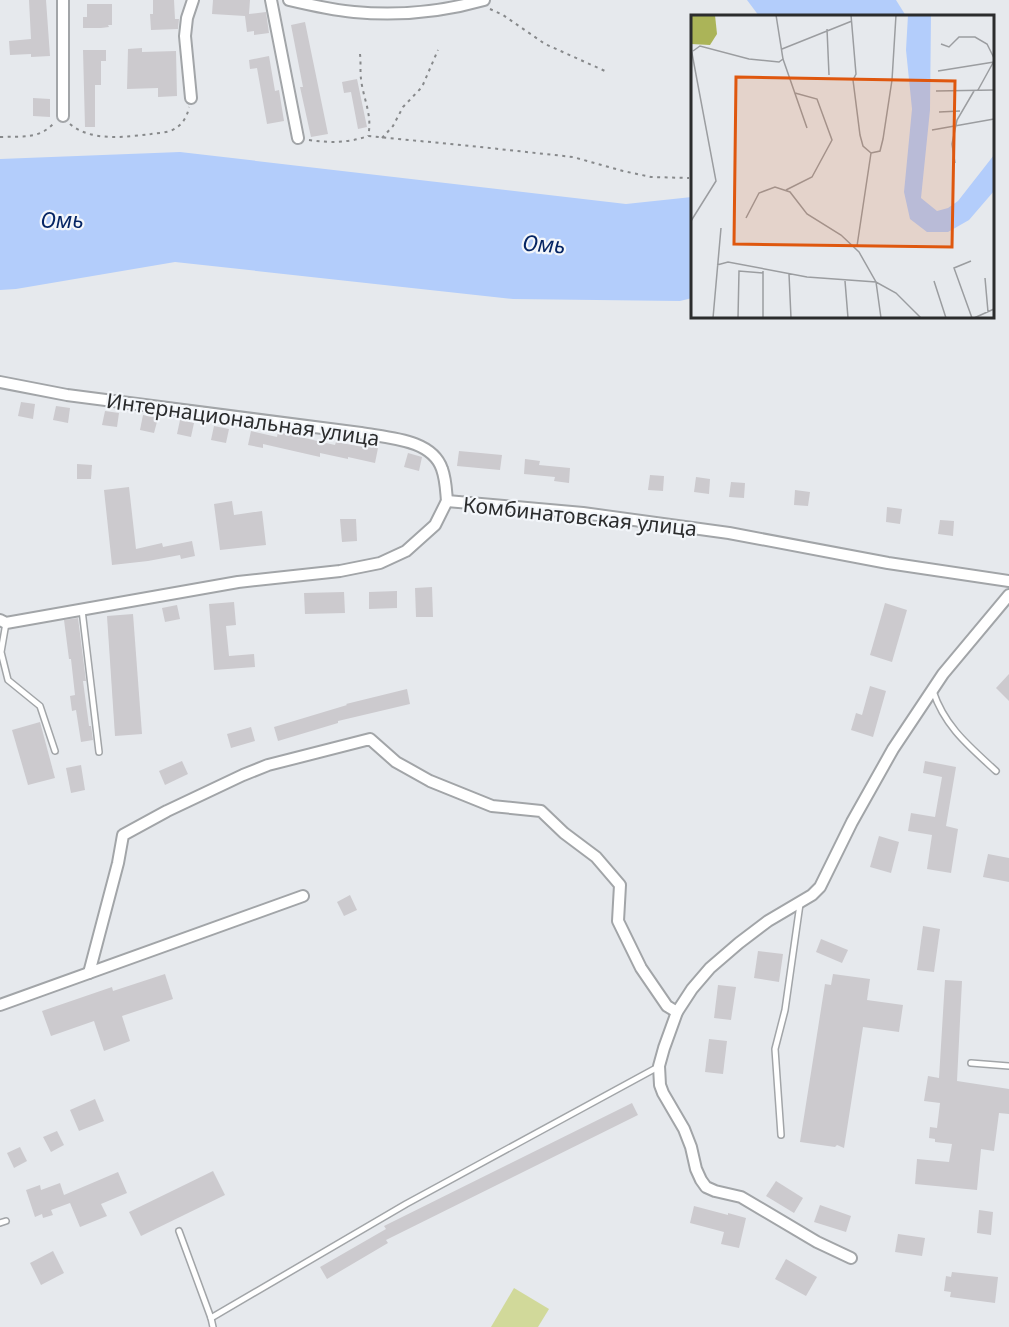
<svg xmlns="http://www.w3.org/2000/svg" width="1009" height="1327" font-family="'Noto Sans',sans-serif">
<rect width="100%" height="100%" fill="#e6e9ed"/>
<!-- green -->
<polygon fill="#d1d99a" points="514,1288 549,1309 538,1327 491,1327"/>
<!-- water -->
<g fill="#b3cdfb">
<polygon points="747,0 896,0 906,16 759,16"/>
<polygon points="180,152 626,204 692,197 692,298 680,301 513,299 175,262 16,289 0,290 0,159"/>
</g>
<!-- building -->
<g fill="#cccace">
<polygon points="29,0 46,0 50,56 31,57 31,54 10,55 9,41 31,39"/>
<polygon points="153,0 174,0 175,19 179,19 178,29 151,30 150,14 153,14"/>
<polygon points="213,0 250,0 249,14 266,12 269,33 254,35 254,31 247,32 245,16 212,14"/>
<polygon points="87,4 112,4 112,25 108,25 109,27 101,28 83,28 83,17 87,17"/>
<polygon points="305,22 328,134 311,137 300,87 303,87 291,25"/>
<polygon points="142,48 142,52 176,51 177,96 158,97 158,88 127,89 128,49"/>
<polygon points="83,50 106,50 106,61 101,61 101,85 95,85 95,127 85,127"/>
<polygon points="269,56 275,91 279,90 284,121 267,124 257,68 250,69 249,60"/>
<polygon points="357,79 367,127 358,129 351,92 344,93 342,82"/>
<polygon points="33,98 50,99 50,117 33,116"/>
<polygon points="21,402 35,404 33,419 18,416"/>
<polygon points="56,406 70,408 68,423 53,420"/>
<polygon points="105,411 119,413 117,427 102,425"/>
<polygon points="143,415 158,418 154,433 140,430"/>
<polygon points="180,420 194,423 191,437 177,434"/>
<polygon points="214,426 229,429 226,443 211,440"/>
<polygon points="251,431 277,437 278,432 335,445 336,442 363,447 363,445 378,448 375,463 348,457 348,459 320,453 320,457 263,444 263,448 248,445"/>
<polygon points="459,451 502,455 500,470 457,466"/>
<polygon points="408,453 422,457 419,471 404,467"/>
<polygon points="525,459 540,461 539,465 570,468 569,483 554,481 555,477 524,474"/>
<polygon points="77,464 92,465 91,479 77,479"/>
<polygon points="650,475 664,476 663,491 648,490"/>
<polygon points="696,477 710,479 709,494 694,492"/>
<polygon points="731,482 745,483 744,498 729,497"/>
<polygon points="129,487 136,549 162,543 163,547 192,541 195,556 181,559 180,555 148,561 112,565 104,490"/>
<polygon points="795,490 810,492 808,506 794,505"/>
<polygon points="232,501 234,515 262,511 266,545 220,550 214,504"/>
<polygon points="887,507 902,509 900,524 886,522"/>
<polygon points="340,519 356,519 357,541 342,542"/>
<polygon points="940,520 954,521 953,536 938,534"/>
<polygon points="432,587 433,617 416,617 415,588"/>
<polygon points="397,591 397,608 369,609 369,592"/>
<polygon points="344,592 345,613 305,614 304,593"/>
<polygon points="234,602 236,625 226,626 229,656 254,654 255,667 214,670 209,604"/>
<polygon points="885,603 907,610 892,662 870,655"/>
<polygon points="177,605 180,619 165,622 162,608"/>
<polygon points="133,614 142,734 115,736 107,616"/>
<polygon points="78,618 86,681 83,681 89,726 91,726 93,740 81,742 76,710 72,711 70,696 75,695 71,659 69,659 64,620"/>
<polygon points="1009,674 1009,701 996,688"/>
<polygon points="870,686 886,691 873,737 851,730 856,713 862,715"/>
<polygon points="407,689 410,704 338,721 338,723 278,741 274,727 347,705 346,704"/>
<polygon points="40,722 55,778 28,785 12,730"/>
<polygon points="251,727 255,741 231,748 227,734"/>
<polygon points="182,761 188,774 165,785 159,771"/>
<polygon points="925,761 956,767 946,826 958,829 951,873 927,869 932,835 908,831 911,813 935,817 942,777 923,773"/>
<polygon points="81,765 85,790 71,793 66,768"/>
<polygon points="879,836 899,842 891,873 870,867"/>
<polygon points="988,854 1009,858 1009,882 983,877"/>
<polygon points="350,895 357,910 344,916 337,902"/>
<polygon points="923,926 940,929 934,972 917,970"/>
<polygon points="821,939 848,950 842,963 816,952"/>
<polygon points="758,951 783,954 779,982 754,978"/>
<polygon points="165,974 173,999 122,1016 130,1041 104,1051 94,1021 51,1036 42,1011 112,987 113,991"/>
<polygon points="833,974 870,979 867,1000 903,1005 899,1032 863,1027 844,1148 837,1145 835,1147 800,1142 825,984 831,985"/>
<polygon points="945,980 962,981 957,1081 1009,1089 1009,1114 999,1113 994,1151 981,1149 977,1190 915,1184 917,1159 949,1162 952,1144 935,1142 935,1139 929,1138 930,1127 937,1128 940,1103 924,1101 928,1076 939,1078"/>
<polygon points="718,985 736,987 731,1020 714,1018"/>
<polygon points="709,1039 727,1041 723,1074 705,1072"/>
<polygon points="95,1099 104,1121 79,1131 70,1110"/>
<polygon points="632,1103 638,1115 386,1240 388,1243 327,1279 320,1267 386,1229 384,1226"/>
<polygon points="57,1131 64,1145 51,1152 43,1137"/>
<polygon points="20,1147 27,1161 14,1168 7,1153"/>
<polygon points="213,1171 225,1195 141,1236 129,1212"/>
<polygon points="118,1172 127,1193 101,1204 107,1216 80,1227 70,1203 51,1210 53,1215 43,1218 42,1214 35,1217 26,1190 40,1185 41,1190 60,1183 64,1195"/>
<polygon points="776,1181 803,1198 794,1213 766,1196"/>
<polygon points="820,1205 851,1216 846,1232 814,1222"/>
<polygon points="694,1206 728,1215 728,1213 746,1218 739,1248 721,1244 724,1232 690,1223"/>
<polygon points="979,1210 993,1212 991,1235 977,1233"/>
<polygon points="898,1234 925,1238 922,1256 895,1252"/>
<polygon points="53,1251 64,1273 41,1285 30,1263"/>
<polygon points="786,1259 817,1277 806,1296 775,1279"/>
<polygon points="952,1272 998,1277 995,1303 950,1297 951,1292 944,1291 946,1276 951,1277"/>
</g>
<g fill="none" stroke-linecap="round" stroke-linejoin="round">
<defs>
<g id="lane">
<polyline points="82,610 99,752"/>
<polyline points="6,623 1,652 8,680 40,706 55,751"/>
<path d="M933 691C945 727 969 746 996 771"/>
<polyline points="971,1063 1009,1066"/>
<polyline points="781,1135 775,1049 785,1010 800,904"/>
<polyline points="0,1223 6,1221"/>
<polyline points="179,1231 211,1318 213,1327"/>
<polyline points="211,1318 406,1204 658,1067"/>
</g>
<g id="street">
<polyline points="63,0 63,116"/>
<polyline points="271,0 298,138"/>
<path d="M289 0C310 5 332 10 354 12 397 16 442 12 484 0"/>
<polyline points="191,98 185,36 187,18 193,0"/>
<path d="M0 382 67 395 361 433C388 438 432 439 442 469 446 480 446 491 447 501"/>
<polyline points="447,501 583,513 729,533 888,563 1009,581"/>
<polyline points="0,620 6,623 238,582 340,571 380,563 406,551 435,525 447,501"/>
<polyline points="89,973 118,863 123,835 167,811 243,775 268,765 370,739 396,762 430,781 492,806 541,811 564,833 596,857 620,885 618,921 641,968 667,1006 677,1012"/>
<polyline points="0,1005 303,896"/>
<polyline points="851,1258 817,1242 741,1197 715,1191 706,1187 701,1180 696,1169 691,1147 684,1129 663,1093 660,1085 659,1066 664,1048 677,1012 692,989 710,968 739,943 768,921 812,895 820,887 852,822 893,749 943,674 1009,595"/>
</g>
</defs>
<!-- lane casing -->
<use href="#lane" stroke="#a2a5a8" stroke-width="8"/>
<!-- street casing -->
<use href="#street" stroke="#a2a5a8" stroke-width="14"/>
<!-- path -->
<g stroke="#87898b" stroke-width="2" stroke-dasharray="3 4.5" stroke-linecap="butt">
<polyline points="490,9 503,15 545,44 605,71"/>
<path d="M360 54C361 62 360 71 361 79 363 98 373 116 368 136"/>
<path d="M70 124C91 142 126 137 151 134 157 133 164 133 170 131 181 127 187 118 189 107"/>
<path d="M0 137C22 136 39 140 55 122"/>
<polyline points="382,138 393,126 403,107 422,87 438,50"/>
<path d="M309 140C330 143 348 143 368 136L471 146 573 157 623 171 651 177 689 178"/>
</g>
<!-- lane -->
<use href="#lane" stroke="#fff" stroke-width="5"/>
<!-- street -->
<use href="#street" stroke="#fff" stroke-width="10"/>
</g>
<g text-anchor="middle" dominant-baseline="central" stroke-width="4.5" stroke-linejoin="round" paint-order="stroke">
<!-- street labels -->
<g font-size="21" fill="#2b2c2d" stroke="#f3f6fa">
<text transform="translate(243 419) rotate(8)">Интернациональная улица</text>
<text transform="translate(580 516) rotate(6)">Комбинатовская улица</text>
</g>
<!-- water labels -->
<g font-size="22" font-style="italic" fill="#052564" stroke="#f3f6fa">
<text x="62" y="219">Омь</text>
<text transform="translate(544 243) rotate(4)">Омь</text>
</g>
</g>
<!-- overview -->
<g transform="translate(691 15)">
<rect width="303" height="303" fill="#e6e9ed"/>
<path d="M0 0H24L26 19 19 30 0 29Z" fill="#abb458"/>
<path d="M217 0H240L239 95 230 183 246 196 257 193 267 186 303 140V176L278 205 257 217H236L219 204 213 177 221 94 215 35Z" fill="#b3cdfb"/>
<path fill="none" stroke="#9b9da0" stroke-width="1.5" d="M85 0 92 44 116 113M160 0 165 59 162 65 169 120 172 131 180 138M136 14 138 60M250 29 258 32 268 22H284L296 29 303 43M0 33 25 166 0 206M91 34 161 6M2 36 9 31 58 44 88 47 92 44M247 56 303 47M287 75 303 46M245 76 303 75M248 97 269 96M241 115 303 104M180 138 189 136 192 124 201 65 205 0M264 148 261 129 266 105 283 76M95 175 121 162 141 125 126 84 104 78M55 203 68 178 84 172 99 177 116 199 150 220 168 237 185 267 190 303M166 231 180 138M280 246 263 253 281 303M26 250 37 247 116 262 185 267 205 278 230 303M98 259 100 303M294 263 297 297M154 266 157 303M243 266 255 303M22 303 30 213M47 303 48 256 72 258M72 303V256M283 303 303 294"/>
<path fill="#df570e" fill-opacity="0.15" stroke="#df570e" stroke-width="3" d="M45 62 264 66 261 232 43 229Z"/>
<rect width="303" height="303" fill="none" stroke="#2b2c2d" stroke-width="3"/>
</g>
</svg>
